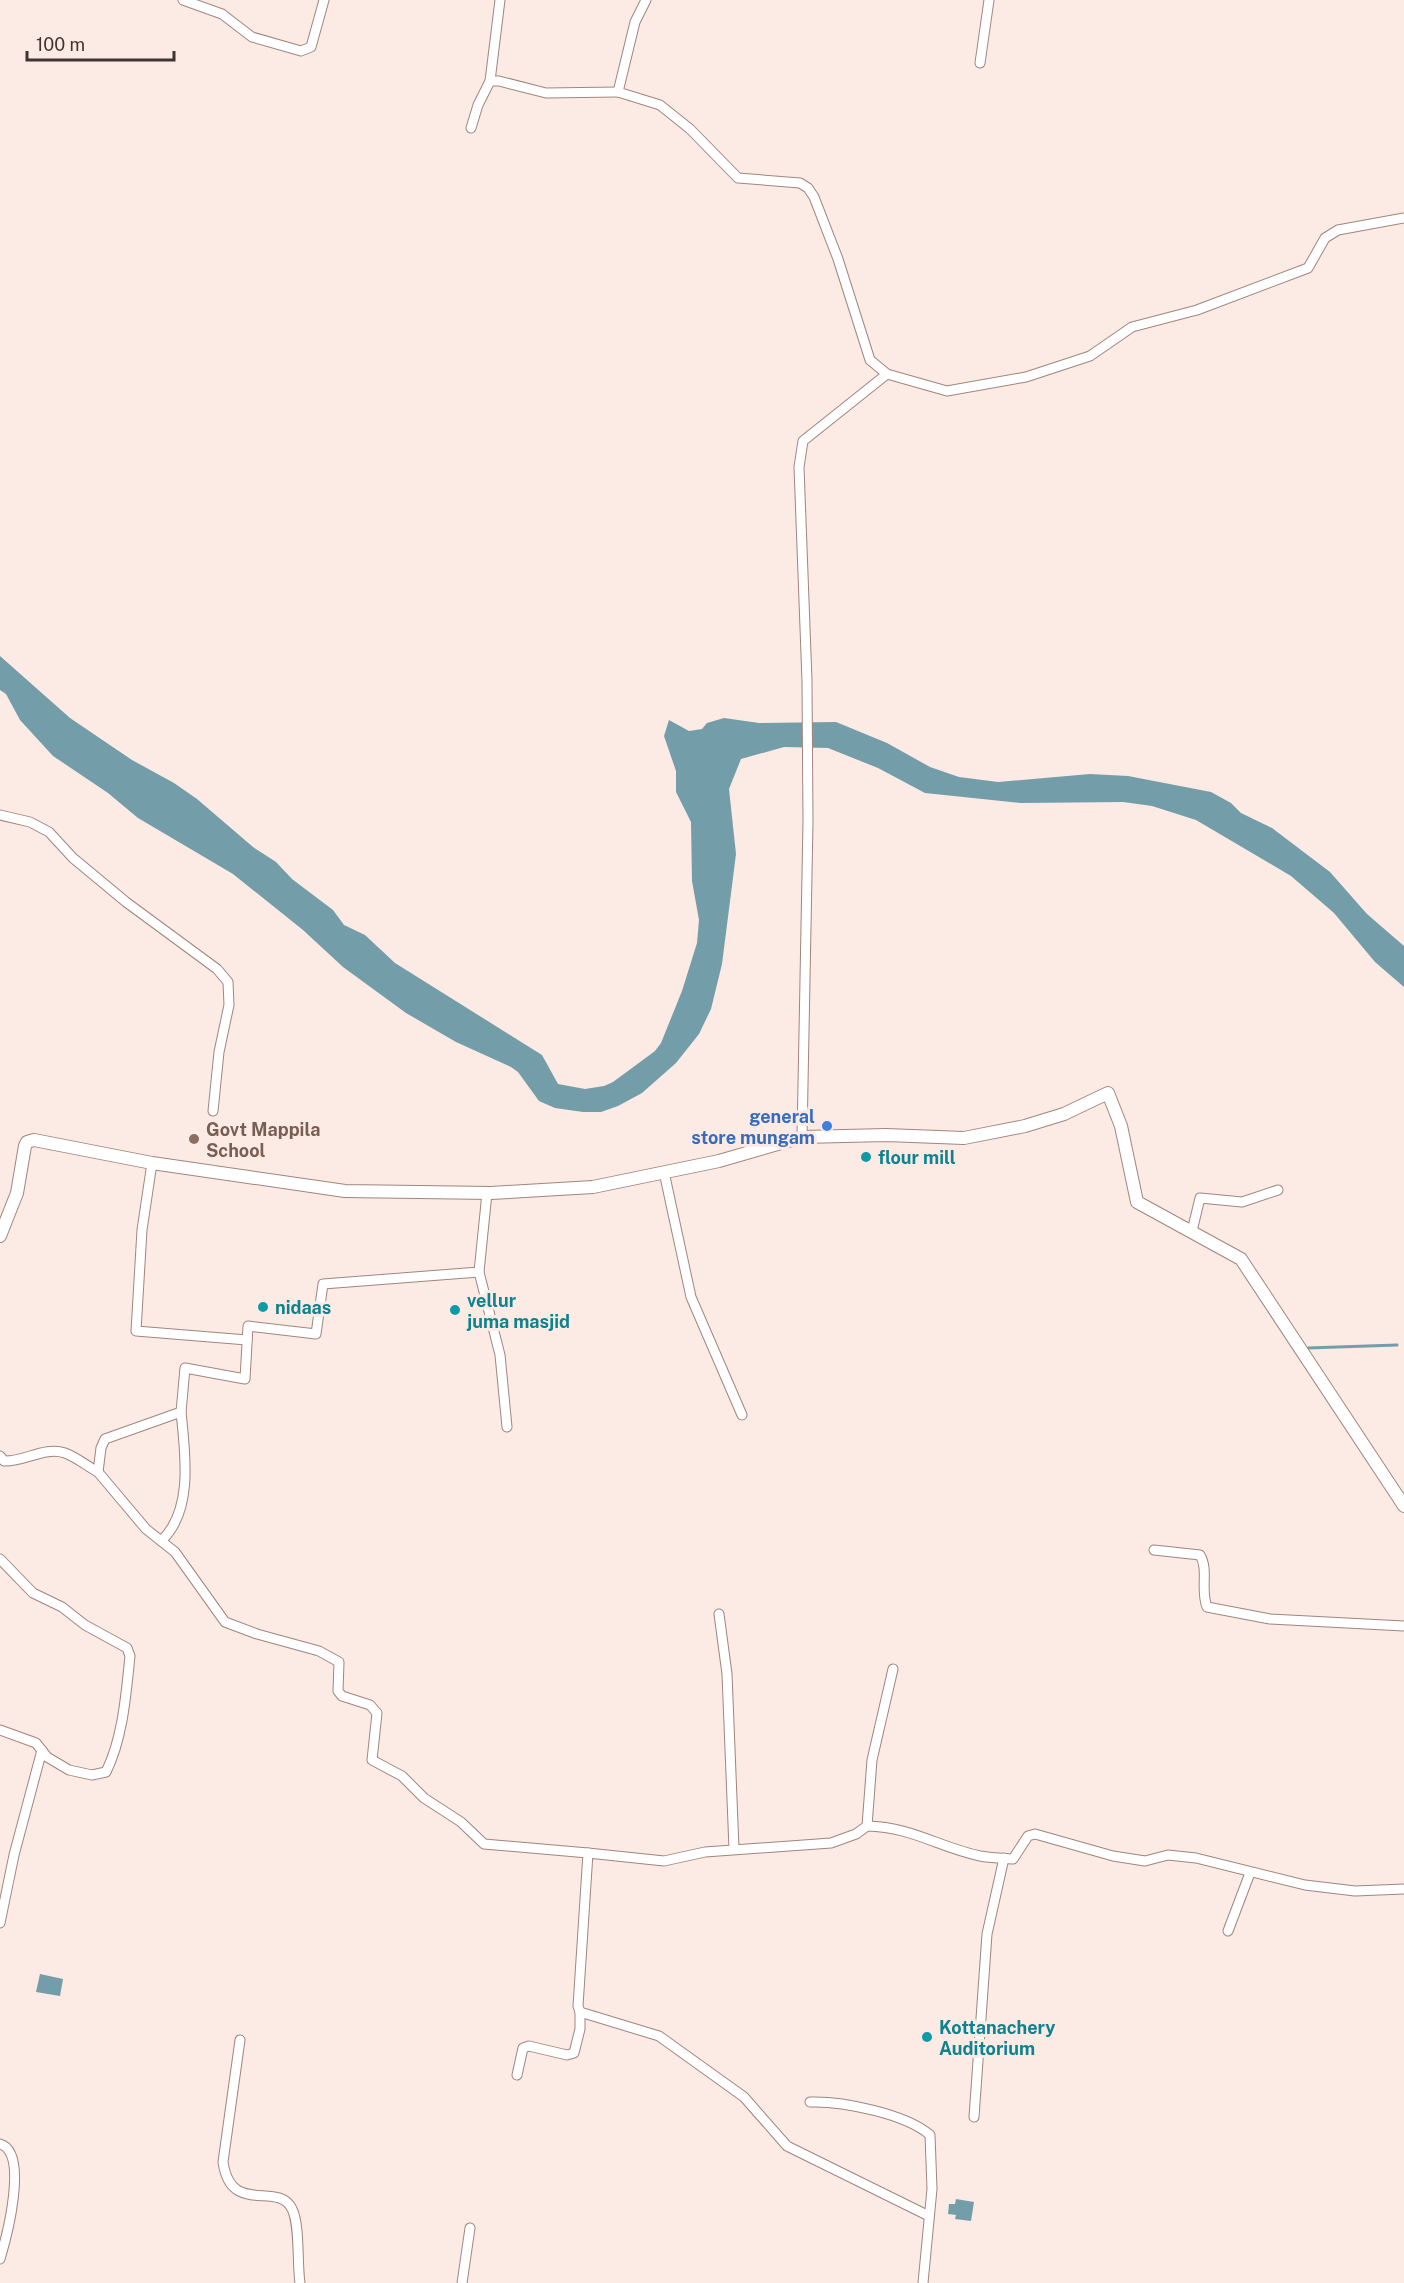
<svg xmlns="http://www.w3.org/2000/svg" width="1404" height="2283" font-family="'Public Sans',sans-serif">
<rect width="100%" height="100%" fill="#fceae4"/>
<!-- water -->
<g fill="#739da9">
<polygon points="0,656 70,718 132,760 174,783 197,799 253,847 276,862 292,879 333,910 344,925 365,935 395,963 542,1055 558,1084 585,1089 604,1086 613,1082 655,1051 661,1043 682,991 697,943 699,920 692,881 691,822 676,792 676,771 664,736 669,720 689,731 702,729 707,723 724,718 759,723 836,722 887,743 930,767 959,777 998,782 1090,774 1128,776 1211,792 1231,803 1241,813 1272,828 1330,872 1367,914 1404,946 1404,987 1375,962 1334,913 1291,876 1196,820 1152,806 1123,802 1021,803 925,793 878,768 828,748 784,747 741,759 729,789 736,854 722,964 711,1009 699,1034 676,1063 642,1093 618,1106 601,1112 583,1112 555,1108 539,1101 518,1072 511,1067 456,1042 406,1013 343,967 303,930 233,874 138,818 108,793 53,756 20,720 6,694 0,690"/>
<polygon points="40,1974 63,1979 60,1996 36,1992"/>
<polygon points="956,2199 974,2202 971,2221 955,2219 956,2215 948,2214 949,2204 955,2204"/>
</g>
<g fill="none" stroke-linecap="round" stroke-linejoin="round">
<!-- stream -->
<polyline stroke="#739da9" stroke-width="3" points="1308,1348 1397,1345"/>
<defs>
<g id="minor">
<polyline points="183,0 222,14 252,37 301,51 311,47 324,0"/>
<polyline points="646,0 635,22 618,92 660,105 690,129 738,178 800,183 808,188 814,197 838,259 870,360 887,374 947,391 1026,377 1090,356 1132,327 1197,310 1308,268 1325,238 1338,230 1404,218"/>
<polyline points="980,63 989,0"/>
<polyline points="490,81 500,0"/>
<polyline points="471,128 478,105 490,81 499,81 546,93 618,92"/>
<polyline points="0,815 30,822 49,832 73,858 126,902 217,969 228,982 229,1005 219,1052 213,1111"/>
<polyline points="802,1137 808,822 807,681 799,467 803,441 887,374"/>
<polyline points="152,1163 142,1230 136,1331 247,1340"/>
<polyline points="664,1172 691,1297 742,1415"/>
<polyline points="1192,1231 1200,1198 1242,1202 1278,1190"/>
<polyline points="479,1272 500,1355 507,1427"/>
<path d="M0 1456 4 1461C24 1462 45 1446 65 1453 76 1457 87 1466 98 1472L101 1448 105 1439 181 1412 185 1368 245 1379 248 1326 316 1334 323 1284 479 1272 487 1193"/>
<polyline points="98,1472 146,1529 175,1552 225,1622 257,1634 319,1651 339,1662 338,1691 342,1696 370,1705 377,1713 372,1760 402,1776 424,1798 461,1822 484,1844 588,1853"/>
<path d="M161 1541C194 1511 185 1452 181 1412"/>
<path d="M1154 1550 1200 1555C1209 1570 1200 1590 1207 1607L1270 1619 1404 1626"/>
<path d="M0 1559 33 1593 62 1607 85 1625 127 1648 130 1656C126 1694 123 1738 106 1772L92 1775 69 1770 47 1757 36 1743 0 1730"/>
<polyline points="719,1614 727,1674 734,1849"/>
<polyline points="893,1669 872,1760 867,1826 856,1834 831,1843 705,1852 664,1861 588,1853 578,2006 580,2012 659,2036 744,2097 787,2146 929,2216"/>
<path d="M867 1826C912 1827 938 1847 980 1856 991 1858 1002 1858 1013 1859L1028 1836 1035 1834 1113 1856 1145 1861 1168 1855 1196 1858 1305 1885 1355 1891 1404 1889"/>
<polyline points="0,1923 14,1855 42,1750"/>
<polyline points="1228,1931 1250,1873"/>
<path d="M240 2040 223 2162C231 2217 278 2180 292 2209 300 2224 297 2264 300 2283"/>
<polyline points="517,2075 523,2048 529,2046 567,2055 574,2053 580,2029 580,2012"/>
<path d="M810 2102C843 2101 906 2114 930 2135L932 2189 923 2283"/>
<polyline points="974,2117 987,1934 1004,1858"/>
<path d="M0 2144C29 2152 7 2236 0 2259"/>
<polyline points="462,2283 470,2228"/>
</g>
<polyline id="major" points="0,1236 17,1193 25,1146 27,1142 34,1140 152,1163 345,1191 491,1193 593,1187 719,1161 802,1137 886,1135 964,1138 1025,1126 1064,1114 1108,1093 1121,1126 1137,1202 1241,1259 1404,1506"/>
</defs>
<!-- minor casing -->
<use href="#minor" stroke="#a0867d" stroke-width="11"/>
<!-- major casing -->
<use href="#major" stroke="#a0867d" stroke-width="14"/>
<!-- minor -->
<use href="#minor" stroke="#fff" stroke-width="9"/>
<!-- major -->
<use href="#major" stroke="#fff" stroke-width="12"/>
</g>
<!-- markers -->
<circle fill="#3f7fe0" stroke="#fceae4" stroke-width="2" cx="827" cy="1126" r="6"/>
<circle fill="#8d6e63" stroke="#fceae4" stroke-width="2" cx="194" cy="1139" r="6"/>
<g fill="#0f9aa8" stroke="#fceae4" stroke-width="2">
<circle cx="866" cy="1157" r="6"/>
<circle cx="263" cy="1307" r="6"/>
<circle cx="455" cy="1310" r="6"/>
<circle cx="927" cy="2037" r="6"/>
</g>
<g text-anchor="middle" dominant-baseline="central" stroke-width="6" stroke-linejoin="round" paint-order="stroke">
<!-- shop labels -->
<g font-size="18" font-weight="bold" fill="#366cbe" stroke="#fceae4" text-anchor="end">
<text x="815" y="1116">general<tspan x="815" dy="21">store mungam</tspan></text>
</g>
<!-- education labels -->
<g font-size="18" font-weight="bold" fill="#785e54" stroke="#fceae4" text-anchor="start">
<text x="206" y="1129">Govt Mappila<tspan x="206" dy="21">School</tspan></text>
</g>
<!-- culture labels -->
<g font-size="18" font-weight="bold" fill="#0d838f" stroke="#fceae4" text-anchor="start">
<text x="878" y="1157">flour mill</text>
<text x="467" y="1300">vellur<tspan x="467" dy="21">juma masjid</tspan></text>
<text x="275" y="1307">nidaas</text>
<text x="939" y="2027">Kottanachery<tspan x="939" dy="21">Auditorium</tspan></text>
</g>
</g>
<!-- scale -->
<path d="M27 51v9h147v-9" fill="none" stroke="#3f3430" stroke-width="3"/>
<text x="36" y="51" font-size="18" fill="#3f3430" stroke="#fceae4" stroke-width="4.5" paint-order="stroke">100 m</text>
</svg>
